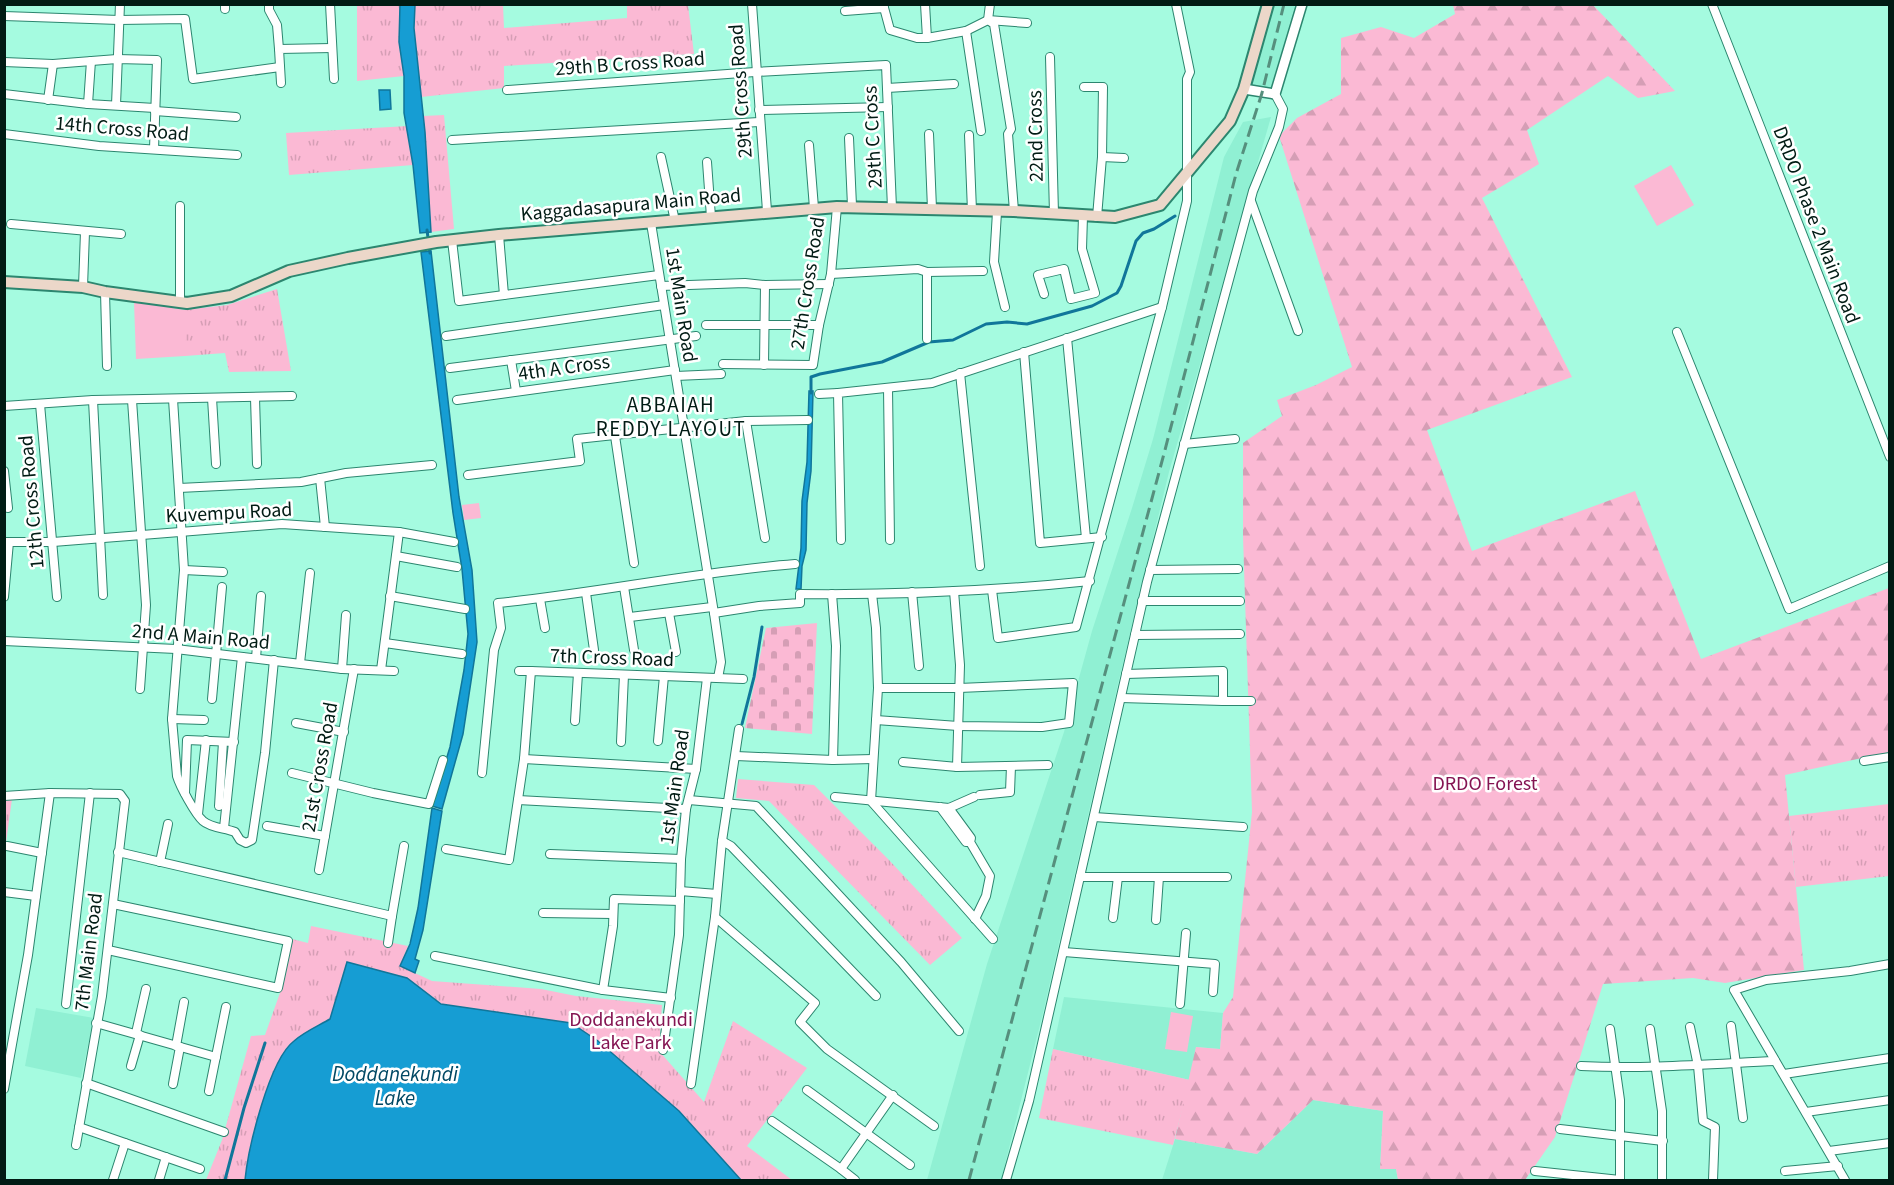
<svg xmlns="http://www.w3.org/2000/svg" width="1894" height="1185" font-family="'Source Sans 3',sans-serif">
<defs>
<pattern id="grass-tufts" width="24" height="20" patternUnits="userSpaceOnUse" patternTransform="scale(1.5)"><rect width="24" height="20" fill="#fbb9d4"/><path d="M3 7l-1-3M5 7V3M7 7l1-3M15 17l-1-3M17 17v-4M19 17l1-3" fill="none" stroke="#d59eb5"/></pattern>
<pattern id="forest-firs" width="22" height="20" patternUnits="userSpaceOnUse" patternTransform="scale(1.5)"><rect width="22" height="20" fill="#fbb9d4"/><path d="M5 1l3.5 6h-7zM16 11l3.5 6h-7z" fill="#d59eb5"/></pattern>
<pattern id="cemetery-stones" width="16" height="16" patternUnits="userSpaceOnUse" patternTransform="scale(1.5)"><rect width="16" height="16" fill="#fbb9d4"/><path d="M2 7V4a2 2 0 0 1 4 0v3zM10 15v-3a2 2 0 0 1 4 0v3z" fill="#d59eb5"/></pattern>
</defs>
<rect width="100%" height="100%" fill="#a5fbe0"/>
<!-- built -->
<g fill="#90f0d3">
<polygon points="1274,5 1295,5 1271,88 1252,86"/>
<polygon points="1271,117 1169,472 1118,684 1043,1013 1001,1180 1005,1180 927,1180 987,964 1064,732 1092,631 1132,508 1153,439 1224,157 1243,122"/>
<polygon points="1064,997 1223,1013 1220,1049 1196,1047 1190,1080 1053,1049"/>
<polygon points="36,1008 94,1018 81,1078 25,1066"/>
<polygon points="1313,1100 1383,1111 1380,1169 1396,1169 1398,1180 1162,1180 1175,1139 1257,1154"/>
</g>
<!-- grass -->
<g fill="url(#grass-tufts)">
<polygon points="357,5 400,5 399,42 404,76 357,81"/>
<polygon points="415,5 503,5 504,28 627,18 627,5 688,5 694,54 504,66 504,88 421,97 414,28"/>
<polygon points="444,115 454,229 431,232 423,116"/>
<polygon points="408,126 413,165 289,175 286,133"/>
<polygon points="277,289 291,371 229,372 225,353 185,356 185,310 227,305"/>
<polygon points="738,779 814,785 889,860 962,938 930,965 769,801 736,798"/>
<polygon points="12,799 5,850 5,800"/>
<polygon points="1889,804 1889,876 1796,887 1789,816"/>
<polygon points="311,926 408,946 400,966 432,981 541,989 576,996 662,1005 659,1051 704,1102 733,1021 807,1068 747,1146 792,1180 740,1179 679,1111 598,1041 441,1004 407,978 294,1041 245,1180 206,1180 222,1140 251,1036 265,1035 281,990 292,939 308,943"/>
<polygon points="1053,1049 1190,1080 1173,1145 1039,1118"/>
</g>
<!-- forest -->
<polygon fill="url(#forest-firs)" points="1453,5 1593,5 1675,91 1638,98 1608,76 1527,130 1539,164 1482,198 1572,377 1427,430 1472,551 1635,491 1701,659 1889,588 1889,752 1785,775 1804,970 1725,983 1693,978 1603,984 1555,1137 1525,1180 1398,1180 1396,1169 1380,1169 1383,1111 1313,1100 1257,1154 1175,1139 1196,1047 1220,1049 1223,1013 1233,997 1252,812 1243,537 1243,443 1282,416 1277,400 1316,385 1352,367 1279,136 1297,118 1341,94 1341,38 1381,27 1414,38 1455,14"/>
<!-- cemetery -->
<polygon fill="url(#cemetery-stones)" points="817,623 812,734 745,728 766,628"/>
<!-- pitch -->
<g fill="#fbb9d4">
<polygon points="1671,165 1694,205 1657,226 1634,186"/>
<polygon points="134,302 185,310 185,356 136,359"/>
<polygon points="479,503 481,518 464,520 462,505"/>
<polygon points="1171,1012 1193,1016 1187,1052 1165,1049"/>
</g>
<!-- water -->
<g fill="#169dd3" stroke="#10769a" stroke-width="1.5">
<polygon points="400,5 415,5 414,28 425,132 431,232 420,233 413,165 404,113 404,76 399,42"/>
<polygon points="379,90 390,90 391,109 380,110"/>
<polygon points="431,251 459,497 472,570 477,642 463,734 442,809 432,806 450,747 464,670 468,634 462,569 453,513 421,252"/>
<polygon points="809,391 813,391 811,471 807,503 806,550 802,566 801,589 796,589 801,548 802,501 807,462"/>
<polygon points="432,808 442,811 423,930 415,959 419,961 415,973 400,966 410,944 418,908"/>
<path d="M347 962 407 978 441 1004 571 1023 598 1041 679 1111 741 1180H245C248 1149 269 1060 294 1041 304 1032 318 1026 330 1019Z"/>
</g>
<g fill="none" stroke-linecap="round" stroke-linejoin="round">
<!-- stream -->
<g stroke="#10769a" stroke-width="3">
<polyline points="427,230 430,253"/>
<polyline points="811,393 811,377 820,374 882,362 929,342 953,340 986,324 1007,322 1027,324 1092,306 1117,293 1121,286 1136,241 1143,233 1154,229 1175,216"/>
<polyline points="742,724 754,677 762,627"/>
<polyline points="225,1180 244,1108 265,1043"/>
</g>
<defs>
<g id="minor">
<polyline points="225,4 225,9"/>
<polyline points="269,4 269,10 277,25 279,49"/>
<polyline points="330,4 334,79"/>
<polyline points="752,4 767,211"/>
<polyline points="883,4 890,30 917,38 927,38 966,31 988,20 1027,23"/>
<polyline points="925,4 927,38"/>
<polyline points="990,4 988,20 994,24 1011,129 1008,134 1014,211"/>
<polyline points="1712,4 1890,457"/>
<polyline points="845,11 884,8"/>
<polyline points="4,16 119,20 185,19 193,79 280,67"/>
<polyline points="966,31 981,131"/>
<polyline points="1050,57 1054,214"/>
<polyline points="4,62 53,64 117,59 157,60 154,149"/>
<polyline points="281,83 279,49 332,48"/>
<polyline points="1084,87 1103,87 1102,157 1097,217"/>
<polyline points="887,88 954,84"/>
<polyline points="507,90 755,72 886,65 892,208"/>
<polyline points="4,94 88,104 155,108"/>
<polyline points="48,100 53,64"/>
<polyline points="88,104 91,61"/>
<polyline points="116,105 120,4"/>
<polyline points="759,110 888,107"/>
<polyline points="155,111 236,117"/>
<polyline points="4,134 99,146 237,155"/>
<polyline points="929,134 932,209"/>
<polyline points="969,135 972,211"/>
<polyline points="849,138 852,206"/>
<polyline points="452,140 759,122"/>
<polyline points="809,145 814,208"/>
<polyline points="661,157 675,221"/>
<polyline points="1102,157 1124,158"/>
<polyline points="707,162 711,217"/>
<polyline points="1251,201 1298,331"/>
<polyline points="997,212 994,262 1005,307"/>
<polyline points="651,223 714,613 721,662 718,678"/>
<polyline points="11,224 121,234"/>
<polyline points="499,235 504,295 659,275"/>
<polyline points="452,240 459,301 504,295"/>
<polyline points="927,272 927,339"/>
<polyline points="831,274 918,269 927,272 983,271"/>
<polyline points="661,286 745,283 765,285 829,284"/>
<polyline points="83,287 85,232"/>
<polyline points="105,292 107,366"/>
<polyline points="1044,294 1038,275 1064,269 1071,299 1095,293 1082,249 1083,216"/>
<polyline points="180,302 180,206"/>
<polyline points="706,325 819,325"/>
<polyline points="1677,332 1789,609 1890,566"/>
<polyline points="446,336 664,305"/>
<polyline points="1067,338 1086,538"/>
<polyline points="1024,352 1040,543 1102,537"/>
<polyline points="511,360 516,391"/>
<polyline points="723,364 813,365 819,325 831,274 837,207"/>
<polyline points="764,365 765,285"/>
<polyline points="450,368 696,336"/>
<polyline points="960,373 980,566"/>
<polyline points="676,376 721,374"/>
<polyline points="888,388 890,540"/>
<polyline points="819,394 838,393"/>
<polyline points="212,398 216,464"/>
<polyline points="255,398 257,464"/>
<path d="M173 399 184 570 172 719 177 776C180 786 195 814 203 821 211 828 225 828 235 832L240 840 246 843 252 840 265 753 274 660"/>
<polyline points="93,400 103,595"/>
<polyline points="132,400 146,605 140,689"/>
<polyline points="457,400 675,370"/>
<polyline points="40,404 57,597"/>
<polyline points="4,406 93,400 292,396"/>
<polyline points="746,421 765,538"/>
<polyline points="615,436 634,563"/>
<polyline points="1184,444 1235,439"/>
<polyline points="4,471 8,508"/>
<polyline points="468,475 580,461 577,439 746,421 808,420"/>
<polyline points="320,478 325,527"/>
<polyline points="179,488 301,482 346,473 432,465"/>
<polyline points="841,540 838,393 932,383 1162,307"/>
<polyline points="4,542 53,542 282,524 399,532 454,542"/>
<polyline points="396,556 457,567"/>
<polyline points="184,570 223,572"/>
<polyline points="1150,570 1238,569"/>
<polyline points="624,587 634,650"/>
<polyline points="992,590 998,638 1076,627 1162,307 1187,201 1187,79 1190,72 1176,4"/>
<polyline points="954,591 960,665 957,767"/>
<polyline points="912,592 919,666"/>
<polyline points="586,593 594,650"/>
<polyline points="832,594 836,646 833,760"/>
<polyline points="872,594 876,628 878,688 871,801 993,939"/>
<polyline points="390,596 465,609"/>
<polyline points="4,597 9,542"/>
<polyline points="540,599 545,628"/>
<polyline points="1142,601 1240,601"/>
<polyline points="669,613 676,652"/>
<path d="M714 613 759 606 800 603V594C897 595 994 591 1090 581"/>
<polyline points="630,617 712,607"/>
<polyline points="1135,635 1240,634"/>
<polyline points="4,641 176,649 342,669 394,671"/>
<polyline points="385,643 462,654"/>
<polyline points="256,658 261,596"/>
<polyline points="300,663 310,573"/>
<polyline points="342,669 346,615"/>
<polyline points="381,670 399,532"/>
<polyline points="519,671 531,671"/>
<polyline points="1126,674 1223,671 1223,701 1251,701"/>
<polyline points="1121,698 1223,701"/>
<polyline points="212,699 222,587"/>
<polyline points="172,719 204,720"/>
<polyline points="876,720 958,726 1042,727 1069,723 1073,683 959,688 878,688"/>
<polyline points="575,721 578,673"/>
<polyline points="296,723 344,732"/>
<polyline points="739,729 722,841 715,917 815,1003 800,1022 827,1049 934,1126"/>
<polyline points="658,741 664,676"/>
<polyline points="621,742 624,675"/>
<polyline points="736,756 833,760 873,759"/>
<polyline points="524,759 696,769"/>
<polyline points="1864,761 1890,757"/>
<polyline points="903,762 957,767 1048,765"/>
<polyline points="292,773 373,793 429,804 443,760"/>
<path d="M482 773 494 650 501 628 498 603C597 593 695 572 795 564"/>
<polyline points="185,793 187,740 234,742"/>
<polyline points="980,795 1010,792 1011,766"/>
<polyline points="4,796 50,793 120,794 125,801 102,996 76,1145"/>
<polyline points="835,797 949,808 974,797"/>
<polyline points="518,800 686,809"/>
<polyline points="689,800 756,806 901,962 959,1031"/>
<polyline points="219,806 223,742"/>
<polyline points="940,807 966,842 970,842"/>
<polyline points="949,808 971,838 970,842 990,876 986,896 975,919"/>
<polyline points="198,814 206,740"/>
<polyline points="1094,817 1243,827"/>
<polyline points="267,826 325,836"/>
<polyline points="224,828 242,657"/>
<polyline points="722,841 731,846 876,996"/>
<polyline points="7,846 42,853"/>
<polyline points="446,849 509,860 524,759 531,671 743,679"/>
<polyline points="118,852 392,916 404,846"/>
<polyline points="550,854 681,859"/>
<polyline points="160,862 168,824"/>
<polyline points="319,870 354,669"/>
<polyline points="1080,877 1227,877"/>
<polyline points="680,891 717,894"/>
<polyline points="4,892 36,896"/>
<polyline points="543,913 613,914"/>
<polyline points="1113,918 1118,877"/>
<polyline points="1156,920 1159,877"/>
<polyline points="388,943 392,916"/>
<polyline points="108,950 278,988 288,941 113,904"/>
<polyline points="1064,952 1215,964 1213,992"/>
<polyline points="435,956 603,990 671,998"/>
<polyline points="603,990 613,926 614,899 680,901"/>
<polyline points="66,1004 90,793"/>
<polyline points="1180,1004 1186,933"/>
<polyline points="96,1023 216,1057"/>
<polyline points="1731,1026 1743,1118"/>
<polyline points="1690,1027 1698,1066 1703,1121 1715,1127 1713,1180"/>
<polyline points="1650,1029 1662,1111 1662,1180"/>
<polyline points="136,1033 146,989"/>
<polyline points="176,1046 184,1002"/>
<polyline points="663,1050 679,935 681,859 686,809 696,769 707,678"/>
<polyline points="131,1066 140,1035"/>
<path d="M1581 1066C1646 1069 1710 1064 1775 1061"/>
<polyline points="1784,1074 1890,1058"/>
<polyline points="86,1083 224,1132"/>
<polyline points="173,1084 180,1047"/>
<polyline points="691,1084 715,917"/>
<polyline points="4,1089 28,955 50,793"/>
<polyline points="807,1090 910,1165"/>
<polyline points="209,1091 226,1007"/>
<polyline points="1806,1112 1890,1100"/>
<polyline points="772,1121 841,1169"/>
<polyline points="79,1127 200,1169"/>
<polyline points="1560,1129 1663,1141"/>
<polyline points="1829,1151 1890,1143"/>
<polyline points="1535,1171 1620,1180 1620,1100 1610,1029"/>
<polyline points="1785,1171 1838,1166"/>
<polyline points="113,1180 125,1143"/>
<polyline points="159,1180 166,1157"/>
<polyline points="855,1180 841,1169 893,1095"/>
<polyline points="1006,1180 1029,1101 1147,582 1253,191 1279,127 1283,109 1275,94"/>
<polyline points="1845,1180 1734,990 1766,980 1850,971 1890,964"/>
</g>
<polyline id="tertiary" points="1244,89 1275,94 1302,4"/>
<polyline id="secondary" points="4,282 83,287 105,292 187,303 231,296 289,271 348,258 436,242 499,235 837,207 1014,211 1115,217 1160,205 1230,121 1244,89 1268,4"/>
</defs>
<!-- minor casing -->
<use href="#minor" stroke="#2c866f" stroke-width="10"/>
<!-- tertiary casing -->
<use href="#tertiary" stroke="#2c866f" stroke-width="12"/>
<!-- secondary casing -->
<use href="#secondary" stroke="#2c866f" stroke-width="14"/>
<!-- minor -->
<use href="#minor" stroke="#fff" stroke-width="8"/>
<!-- tertiary -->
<use href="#tertiary" stroke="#fff" stroke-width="9"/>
<!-- secondary -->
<use href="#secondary" stroke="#ecd7c9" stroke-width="10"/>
<!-- rail -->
<polyline stroke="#568f7d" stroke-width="3" stroke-dasharray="12 6" stroke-linecap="butt" points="969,1180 1165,450 1236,174 1262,93 1284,4"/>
</g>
<g text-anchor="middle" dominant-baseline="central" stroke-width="5" stroke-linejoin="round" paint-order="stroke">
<!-- street labels -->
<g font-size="20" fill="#011b14" stroke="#fff">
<text transform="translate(630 64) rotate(-4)">29th B Cross Road</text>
<text transform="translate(741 91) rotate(-94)">29th Cross Road</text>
<text transform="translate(122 129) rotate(5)">14th Cross Road</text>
<text transform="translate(1036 136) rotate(-91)">22nd Cross</text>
<text transform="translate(873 137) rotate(-93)">29th C Cross</text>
<text transform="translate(631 205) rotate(-5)">Kaggadasapura Main Road</text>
<text transform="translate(1816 225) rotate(69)">DRDO Phase 2 Main Road</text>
<text transform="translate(808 283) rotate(-81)">27th Cross Road</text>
<text transform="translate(681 305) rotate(81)">1st Main Road</text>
<text transform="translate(564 368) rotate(-8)">4th A Cross</text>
<text transform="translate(32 502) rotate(-95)">12th Cross Road</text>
<text transform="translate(229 513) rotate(-3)">Kuvempu Road</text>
<text transform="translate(201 637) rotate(5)">2nd A Main Road</text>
<text transform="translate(612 658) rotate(2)">7th Cross Road</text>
<text transform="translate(320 767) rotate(-80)">21st Cross Road</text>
<text transform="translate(675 787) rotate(-82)">1st Main Road</text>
<text transform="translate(89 952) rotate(-83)">7th Main Road</text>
</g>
<!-- park labels -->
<g font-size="20" fill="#841452" stroke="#fff">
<text x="1485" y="784">DRDO Forest</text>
<text x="631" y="1020">Doddanekundi<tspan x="631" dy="23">Lake Park</tspan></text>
</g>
<!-- neighbourhood labels -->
<g font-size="21" letter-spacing="1.5" fill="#011b14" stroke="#fff">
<text x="671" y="405">ABBAIAH<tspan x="671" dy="24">REDDY LAYOUT</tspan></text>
</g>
<!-- water labels -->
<g font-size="21" font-style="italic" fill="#014864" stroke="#fff">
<text x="395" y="1074">Doddanekundi<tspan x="395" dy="24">Lake</tspan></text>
</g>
</g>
<!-- border -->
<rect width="1894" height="1185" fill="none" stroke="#011b14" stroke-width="12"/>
</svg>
